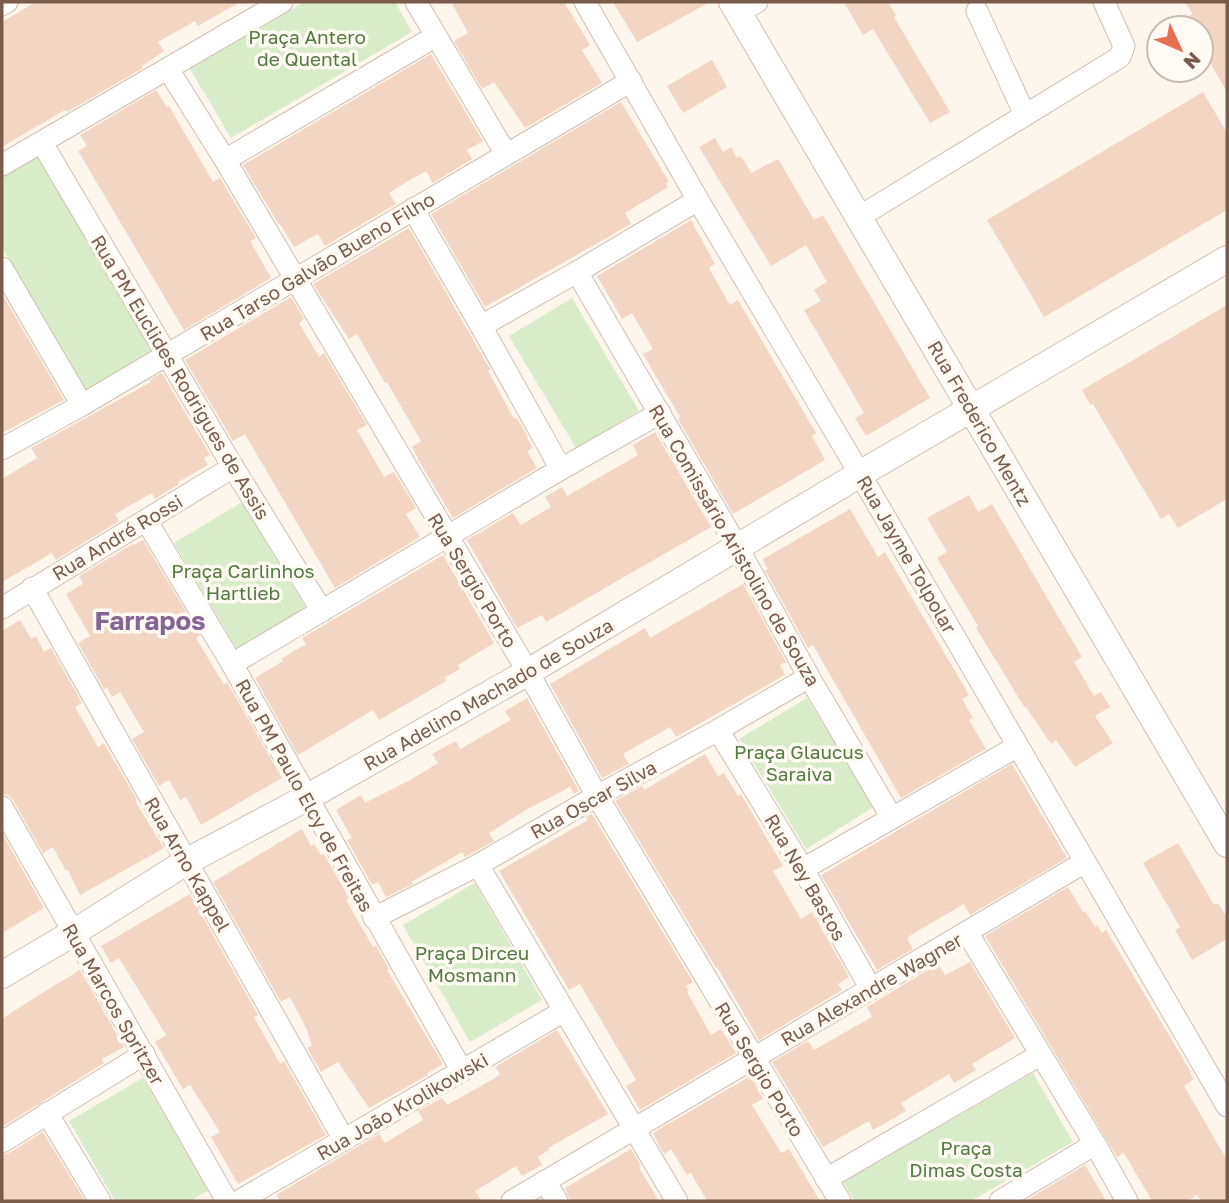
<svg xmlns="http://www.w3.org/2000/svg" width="1229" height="1203" font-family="'Golos Text',sans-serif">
<rect width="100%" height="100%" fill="#fdf6ec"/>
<!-- green -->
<g fill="#d8ecc9">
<polygon points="304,2 395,2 412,32 231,138 190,69"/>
<polygon points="37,156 154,354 87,393 2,248 2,177"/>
<polygon points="572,298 639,411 576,448 509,336"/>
<polygon points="242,502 312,618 243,659 174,543"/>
<polygon points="807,698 874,807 806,849 739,739"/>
<polygon points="475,883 542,1000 470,1042 403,925"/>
<polygon points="1033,1073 1073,1142 971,1201 855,1201 843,1182"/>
<polygon points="143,1078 208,1191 190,1201 115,1201 69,1121"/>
</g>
<!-- building -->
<g fill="#f3d5c3">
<polygon points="36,2 240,2 198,26 195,21 158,42 164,51 142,66 143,68 67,112 66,110 63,111 2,147 2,22"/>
<polygon points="451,2 564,2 590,45 582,50 602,83 525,128 494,82 482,89 454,41 468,33"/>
<polygon points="613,2 710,2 637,42"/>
<polygon points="844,2 888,2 896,15 894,17 950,112 930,123 873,29 863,35"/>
<polygon points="1185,2 1227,2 1227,92 1201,47 1206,44 1201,36 1201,28 1197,28 1189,16 1193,14"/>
<polygon points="431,54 483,141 467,150 472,159 433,183 426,171 408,181 389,193 396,204 325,246 318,234 294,247 280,224 279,225 243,165"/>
<polygon points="712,60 727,87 683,113 667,86"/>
<polygon points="156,90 167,107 169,106 213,182 220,178 256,238 250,241 271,278 184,330 78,151 87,146 80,135"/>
<polygon points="1203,92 1227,133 1227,210 1044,317 987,220"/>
<polygon points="621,102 669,182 666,183 668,187 625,213 631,224 485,307 431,214"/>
<polygon points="715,138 723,152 731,147 737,158 740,156 742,159 743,159 751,173 778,159 814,220 823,215 930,398 866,436 855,418 864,413 804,310 821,301 814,290 827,282 806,245 771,266 699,147"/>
<polygon points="691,220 715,264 709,268 730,305 738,300 816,433 812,436 825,460 733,514 678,419 680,417 643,354 653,349 632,313 622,319 597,276"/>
<polygon points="409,228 490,369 488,371 514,419 517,418 528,437 527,437 533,448 527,451 537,468 453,518 417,458 418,458 412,447 421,441 387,382 385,383 357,334 349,339 313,284"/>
<polygon points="2,294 64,400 2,433"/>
<polygon points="291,297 304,319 299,323 319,357 324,353 367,425 357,430 384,477 394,472 416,508 406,514 420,537 335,588 245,434 233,441 185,360"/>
<polygon points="1227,305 1227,499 1178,528 1169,514 1161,519 1093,404 1090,405 1082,390"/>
<polygon points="162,373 210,455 204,458 208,465 178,482 179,484 155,499 152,493 115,514 119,521 56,560 52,553 2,582 2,479 37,458 31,448 151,382 149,380"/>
<polygon points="655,432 711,527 546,622 542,615 517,628 467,540 513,513 521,525 551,507 545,497 562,487 567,496 638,455 633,445"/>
<polygon points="969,495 978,512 992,504 1082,657 1074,662 1094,696 1101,692 1110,707 1095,716 1113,743 1075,767 1056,740 1051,744 1026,707 1025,708 976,628 978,626 937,558 947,552 927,518"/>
<polygon points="850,509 878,557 885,552 969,695 962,699 973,718 969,720 986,749 901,798 813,645 808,648 765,570 768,569 763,559"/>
<polygon points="143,540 200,635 196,638 224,685 227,682 282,778 201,825 186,797 180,800 169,780 159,786 132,739 144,732 120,692 112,697 107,687 104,689 78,643 90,636 66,594 83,584 79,576 133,544 134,545"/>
<polygon points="443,555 494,643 458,665 460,669 444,678 446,681 379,720 373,710 298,755 255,678 283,661 281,659 306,644 302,638"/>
<polygon points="743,584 786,662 780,665 785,675 676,737 670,727 623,754 629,764 602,778 550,684 645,628 650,638"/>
<polygon points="20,620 31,639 36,636 44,652 51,648 82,703 75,707 98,747 104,743 137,800 135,801 164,848 80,895 68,870 66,871 53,847 43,853 13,800 8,795 2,794 2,631"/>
<polygon points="527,698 579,791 574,794 570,787 526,810 489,833 494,841 465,857 462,852 411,882 413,884 386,897 378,882 372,885 347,840 352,838 336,810 361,795 365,803 412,779 438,763 432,754 456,741 460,749 511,720 505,711"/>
<polygon points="705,754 718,776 724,773 738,796 741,794 783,866 773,871 801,919 812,912 849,977 838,984 842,990 759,1040 717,967 716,968 615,801 642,786 644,790"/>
<polygon points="1012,764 1067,858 970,915 964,904 914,933 907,938 913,949 877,970 821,875"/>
<polygon points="592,814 693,982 686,986 689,991 687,992 711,1035 721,1029 736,1053 640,1110 626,1086 636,1080 580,984 569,990 499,871 588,820 586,817"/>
<polygon points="302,829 311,846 314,844 321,855 324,854 349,898 346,900 373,947 376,946 389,969 387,970 443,1064 427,1073 428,1075 369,1108 338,1062 321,1072 307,1048 312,1046 307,1030 290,997 281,1002 213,882"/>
<polygon points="2,833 44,908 2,933"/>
<polygon points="1178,843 1214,905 1218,903 1227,918 1227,939 1192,960 1175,930 1180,927 1143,863"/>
<polygon points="1068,887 1083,912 1085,911 1095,927 1097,925 1102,933 1106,930 1191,1072 1190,1073 1194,1079 1184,1086 1227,1160 1227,1201 1201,1201 1197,1195 1187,1201 1152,1201 1124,1153 1117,1157 985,936"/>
<polygon points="190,894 258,1015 254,1017 280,1064 284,1061 326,1135 238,1184 211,1137 220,1132 190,1085 183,1089 155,1042 166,1035 119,958 111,963 101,946"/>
<polygon points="970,962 1015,1038 972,1064 976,1070 954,1083 949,1074 901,1103 906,1111 873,1130 869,1121 823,1147 772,1062 808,1041 814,1050 872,1017 867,1007 926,971 939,965 945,975"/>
<polygon points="80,970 124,1047 102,1059 104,1063 2,1127 2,1019 34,998"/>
<polygon points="557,1030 608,1114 548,1148 549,1150 538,1157 542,1165 522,1176 516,1166 475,1191 482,1201 280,1201 276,1195 379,1134 385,1143 423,1120 418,1111 442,1098 447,1105 495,1078 500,1074 495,1067"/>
<polygon points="750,1076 763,1099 752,1105 781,1153 789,1149 820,1201 707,1201 691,1173 687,1175 671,1149 664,1154 654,1136 653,1133"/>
<polygon points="43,1132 85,1201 2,1201 2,1155 9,1153"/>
<polygon points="631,1149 641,1166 639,1168 659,1201 570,1201 565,1188"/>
<polygon points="1085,1165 1106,1201 1025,1201"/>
</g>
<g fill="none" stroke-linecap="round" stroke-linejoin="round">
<defs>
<g id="minor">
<polyline points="416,2 506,154"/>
<polyline points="585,2 698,200 860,474 1227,1106"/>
<polyline points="2,5 7,2"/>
<polyline points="977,11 1025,115"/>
<polyline points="739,12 757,2"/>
<polyline points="168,69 225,160 528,672 597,796 840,1201"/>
<polyline points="42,143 233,467 322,611"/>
<polyline points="225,160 436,36"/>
<polyline points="2,165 282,2"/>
<polyline points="413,209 481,326 561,469"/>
<polyline points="859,217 1120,57 1124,46 1104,2"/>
<polyline points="2,268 82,405"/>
<polyline points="577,272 738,548 809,677 892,818"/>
<polyline points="481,326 577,272 698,200"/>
<polyline points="2,449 82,405 631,81"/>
<polyline points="146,520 232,664 462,1071"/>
<polyline points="32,588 344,1140"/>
<polyline points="2,608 233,467"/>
<polyline points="232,664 561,469 660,413"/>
<polyline points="718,730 803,869 871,989"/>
<polyline points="2,807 227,1201"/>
<polyline points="478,865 677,1201"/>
<polyline points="803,869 1018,746"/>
<polyline points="374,918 478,865 597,796 718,730 809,677"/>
<polyline points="967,932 1095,1144 1127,1201"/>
<polyline points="47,1113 100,1201"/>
<polyline points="2,1142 144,1054"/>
<polyline points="826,1179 1040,1055"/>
<polyline points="545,1181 557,1201"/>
<polyline points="239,1201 564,1011"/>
<polyline points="512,1201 1085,862"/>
<polyline points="1000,1201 1095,1144"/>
</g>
<g id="tertiary">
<polyline points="732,2 1227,844"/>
<polyline points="2,975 73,933 186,862 308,797 528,672 860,474 1227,259"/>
</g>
</defs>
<!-- minor casing -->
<use href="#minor" stroke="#d1beb0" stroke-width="23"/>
<!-- tertiary casing -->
<use href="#tertiary" stroke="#d1beb0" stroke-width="28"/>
<!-- minor -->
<use href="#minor" stroke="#fff" stroke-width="21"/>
<!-- tertiary -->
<use href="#tertiary" stroke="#fff" stroke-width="26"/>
</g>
<g text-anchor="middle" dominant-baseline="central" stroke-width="7" stroke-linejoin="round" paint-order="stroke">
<!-- park labels -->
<g font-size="19" fill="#537a41" stroke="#fffaf3">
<text x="307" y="36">Praça Antero<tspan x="307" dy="22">de Quental</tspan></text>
<text x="243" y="570">Praça Carlinhos<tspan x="243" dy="22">Hartlieb</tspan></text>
<text x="799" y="751">Praça Glaucus<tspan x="799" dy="22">Saraiva</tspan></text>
<text x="472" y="952">Praça Dirceu<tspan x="472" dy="22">Mosmann</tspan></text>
<text x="966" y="1147">Praça<tspan x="966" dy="22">Dimas Costa</tspan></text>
</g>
<!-- street labels -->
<g font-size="19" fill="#7a5c4d" stroke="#fffaf3">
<text transform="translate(317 266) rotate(-31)">Rua Tarso Galvão Bueno Filho</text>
<text transform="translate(181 377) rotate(59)">Rua PM Euclides Rodrigues de Assis</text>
<text transform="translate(980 423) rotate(60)">Rua Frederico Mentz</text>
<text transform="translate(117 537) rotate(-31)">Rua André Rossi</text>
<text transform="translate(735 545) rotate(60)">Rua Comissário Aristolino de Souza</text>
<text transform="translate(907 554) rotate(60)">Rua Jayme Tolpolar</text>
<text transform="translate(473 580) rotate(59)">Rua Sergio Porto</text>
<text transform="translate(488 694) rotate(-30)">Rua Adelino Machado de Souza</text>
<text transform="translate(305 795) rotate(61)">Rua PM Paulo Elcy de Freitas</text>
<text transform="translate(593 799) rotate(-29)">Rua Oscar Silva</text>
<text transform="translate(188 864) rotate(60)">Rua Arno Kappel</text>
<text transform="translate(806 877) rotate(60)">Rua Ney Bastos</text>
<text transform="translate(871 989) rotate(-30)">Rua Alexandre Wagner</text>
<text transform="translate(114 1004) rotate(60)">Rua Marcos Spritzer</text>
<text transform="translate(760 1069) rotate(59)">Rua Sergio Porto</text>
<text transform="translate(402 1106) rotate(-30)">Rua João Krolikowski</text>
</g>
<!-- district labels -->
<g font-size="26" font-weight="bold" fill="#846695" stroke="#fffaf3">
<text x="150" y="620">Farrapos</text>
</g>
</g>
<!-- border -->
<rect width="1229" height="1203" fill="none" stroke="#7a5c4d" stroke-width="7"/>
<!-- north arrow -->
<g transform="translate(1180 49) rotate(134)"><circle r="33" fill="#fffaf3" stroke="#cabbb1" stroke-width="2"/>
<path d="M0-5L12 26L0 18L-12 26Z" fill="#e76f51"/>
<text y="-10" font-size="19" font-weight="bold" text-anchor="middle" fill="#7a5c4d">N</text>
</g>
</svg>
